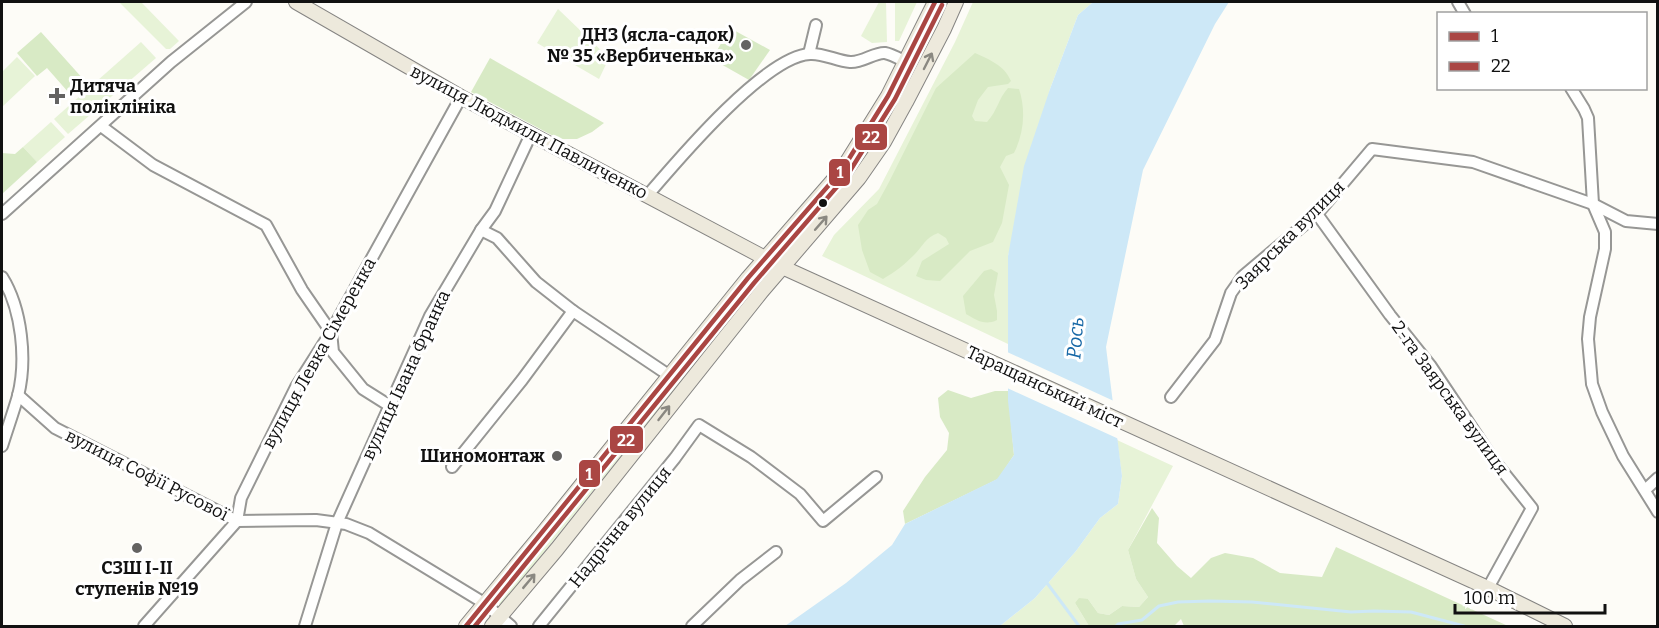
<svg xmlns="http://www.w3.org/2000/svg" width="1659" height="628" font-family="Bitter,serif">
<rect width="100%" height="100%" fill="#fdfcf7"/>
<!-- green -->
<g fill="#e7f3d7">
<polygon points="119,2 141,2 179,41 170,49 166,49"/>
<polygon points="879,2 886,2 887,42 872,43 861,36"/>
<polygon points="895,2 917,2 899,41 895,41"/>
<polygon points="941,2 948,2 920,63 863,160 859,157 914,60"/>
<polygon points="973,2 1093,2 1078,15 1050,89 1008,256 1008,344 822,256 834,235 879,189 955,42"/>
<polygon points="558,9 609,58 599,79 537,43"/>
<polygon points="141,42 156,58 68,134 54,119"/>
<polygon points="17,57 35,76 2,107 2,72"/>
<polygon points="51,122 65,137 37,162 23,147"/>
<polygon points="746,293 748,296 501,606 496,601"/>
<polygon points="1117,440 1173,466 1128,550 1136,579 1148,597 1139,607 1122,606 1109,615 1098,613 1088,599 1075,603 1089,626 1000,626 1035,598 1076,551 1100,518 1118,504 1122,476"/>
</g>
<!-- forest -->
<g fill="#d8eac5">
<polygon points="730,28 770,50 749,80 712,59"/>
<polygon points="41,32 84,80 69,93 47,68 37,76 17,53"/>
<path d="M975 53C990 60 1004 65 1011 81L1008 84 988 87 978 100 972 116 975 121 987 122C998 110 998 99 1008 88L1019 89C1026 110 1024 133 1014 153L1006 156 1000 167 1009 185 1002 223 993 242 970 251 940 281 926 280 916 276 922 261 949 244 946 238 938 233C925 238 923 246 914 255 904 265 895 272 883 279L870 272 862 250 858 225 868 210 877 204 889 182 936 88Z"/>
<polygon points="490,58 604,123 592,132 577,139 559,139 471,92"/>
<polygon points="23,147 37,162 2,194 2,153 15,154"/>
<path d="M991 269 998 273 994 295 997 311V320C985 326 976 320 966 314L963 296 984 271Z"/>
<polygon points="948,390 971,398 995,391 1008,391 1014,455 998,479 905,524 903,511 925,477 947,450 949,433 940,417 938,398"/>
<polygon points="1152,508 1159,518 1157,543 1177,566 1191,578 1211,558 1225,553 1253,558 1280,573 1322,577 1336,547 1508,626 1184,626 1181,619 1174,626 1089,626 1075,603 1079,598 1088,599 1098,613 1109,615 1122,606 1139,607 1148,597 1136,579 1128,550"/>
</g>
<!-- water -->
<polygon fill="#cde8f7" points="1093,2 1229,2 1215,24 1143,170 1106,347 1122,476 1118,504 1100,518 1076,551 1035,598 1000,626 785,626 846,583 892,545 905,524 997,479 1014,455 1008,401 1008,256 1024,166 1050,89 1078,15"/>
<!-- pier -->
<polygon fill="#fdfcf7" points="1005,351 1116,402 1121,440 1005,387"/>
<g fill="none" stroke-linecap="round" stroke-linejoin="round">
<!-- stream -->
<g stroke="#cde8f7" stroke-width="3">
<polyline points="1047,583 1079,626"/>
<polyline points="1116,626 1118,624 1142,620 1159,606 1178,602 1210,601 1252,602 1351,612 1374,611 1411,612 1464,626"/>
</g>
<defs>
<g id="minor">
<polyline points="1458,2 1465,14"/>
<polyline points="809,54 816,25"/>
<polyline points="1571,88 1584,109 1588,118 1593,204 1605,232 1605,249 1590,317 1588,339 1592,384 1602,412 1623,456 1658,512"/>
<polyline points="101,126 153,165 266,225 302,290 331,332 333,352 363,389 390,406"/>
<path d="M647 196C677 161 765 56 810 54 823 53 837 61 850 62 862 63 875 52 885 53 891 54 900 59 906 62"/>
<polyline points="2,214 171,62 246,2"/>
<polyline points="1317,214 1390,315 1430,365 1492,458 1532,508 1488,588"/>
<polyline points="481,230 497,238 536,282 573,311 670,376"/>
<path d="M2 277C22 309 27 360 18 396 13 413 7 430 2 446"/>
<polyline points="18,395 55,428 237,521 316,520 346,524 369,533 484,603 511,626"/>
<polyline points="1171,397 1215,340 1231,293 1243,276 1317,214 1372,149 1473,162 1593,204 1626,221 1658,224"/>
<polyline points="452,467 522,380 573,311"/>
<polyline points="1645,490 1658,478"/>
<polyline points="144,626 237,521 241,498 296,387 331,332 461,97"/>
<polyline points="305,626 337,523 430,316 481,230 495,211 531,134"/>
<polyline points="539,626 675,458 699,425 751,457 800,494 823,521 876,477"/>
<polyline points="692,626 740,580 776,552"/>
</g>
<g id="major">
<polyline points="296,2 461,97 782,267 1488,588 1565,626"/>
<polyline points="466,626 542,534 748,278 842,170 888,96 935,2"/>
<polyline points="492,626 557,549 762,291 859,178 884,142 906,102 944,29 956,2"/>
</g>
</defs>
<!-- minor casing -->
<use href="#minor" stroke="#979795" stroke-width="14"/>
<!-- major casing -->
<use href="#major" stroke="#858482" stroke-width="16"/>
<!-- minor -->
<use href="#minor" stroke="#fffffe" stroke-width="10"/>
<!-- major -->
<use href="#major" stroke="#ede9dc" stroke-width="14"/>
<defs>
<polyline id="bus-1" points="466,626 748,278 842,170 888,96 935,2"/>
<polyline id="bus-2" points="475,626 754,283 848,174 895,99 942,5"/>
</defs>
<!-- bus-1 casing -->
<use href="#bus-1" stroke="#fff" stroke-width="9"/>
<!-- bus-2 casing -->
<use href="#bus-2" stroke="#fff" stroke-width="9"/>
<!-- bus-1 -->
<use href="#bus-1" stroke="#aa4643" stroke-width="4.5"/>
<!-- bus-2 -->
<use href="#bus-2" stroke="#aa4643" stroke-width="4.5"/>
</g>
<!-- one-way arrows -->
<defs><path id="oneway-shaft" d="M-6 0H5M1.5-3L5.5 0L1.5 3" fill="none" stroke-width="1.6" stroke-linecap="round" stroke-linejoin="round" transform="scale(1.5)"/></defs>
<g stroke="#8a8881">
<use href="#oneway-shaft" transform="translate(928 61) rotate(-63)"/>
<use href="#oneway-shaft" transform="translate(821 223) rotate(-49)"/>
<use href="#oneway-shaft" transform="translate(664 413) rotate(-52)"/>
<use href="#oneway-shaft" transform="translate(529 581) rotate(-50)"/>
</g>
<!-- markers -->
<g fill="#646362" stroke="#fff" stroke-width="2">
<circle cx="746" cy="45" r="6"/>
<path d="M54 87h6v6h6v6h-6v6h-6v-6h-6v-6h6z"/>
<circle cx="557" cy="456" r="6"/>
<circle cx="137" cy="548" r="6"/>
</g>
<circle fill="#111" stroke="#fff" stroke-width="2" cx="823" cy="203" r="5"/>
<g text-anchor="middle" dominant-baseline="central" stroke-width="6" stroke-linejoin="round" paint-order="stroke">
<!-- poi labels -->
<g font-size="18" font-weight="bold" fill="#111" stroke="#fff" text-anchor="end">
<text x="734" y="35">ДНЗ (ясла-садок)<tspan x="734" dy="21">№ 35 «Вербиченька»</tspan></text>
<text x="70" y="86" text-anchor="start">Дитяча<tspan x="70" dy="21">поліклініка</tspan></text>
<text x="545" y="456">Шиномонтаж</text>
<text x="137" y="568" text-anchor="middle">СЗШ I-II<tspan x="137" dy="21">ступенів №19</tspan></text>
</g>
<!-- street labels -->
<g font-size="18" fill="#111" stroke="#fff">
<text transform="translate(529 132) rotate(28)">вулиця Людмили Павличенко</text>
<text transform="translate(1290 235) rotate(-45)">Заярська вулиця</text>
<text transform="translate(319 353) rotate(-61)">вулиця Левка Сімеренка</text>
<text transform="translate(406 375) rotate(-65)">вулиця Івана Франка</text>
<text transform="translate(1045 387) rotate(25)">Таращанський міст</text>
<text transform="translate(1450 398) rotate(54)">2-га Заярська вулиця</text>
<text transform="translate(147 475) rotate(27)">вулиця Софії Русової</text>
<text transform="translate(620 527) rotate(-51)">Надрічна вулиця</text>
</g>
<!-- water labels -->
<g font-size="20" font-style="italic" fill="#1768a6" stroke="#fff">
<text transform="translate(1075 338) rotate(-85)">Рось</text>
</g>
</g>
<g stroke="#fff" stroke-width="2">
<rect x="854" y="123" width="34" height="28" rx="6" fill="#aa4643"/>
<rect x="828" y="158" width="23" height="29" rx="6" fill="#aa4643"/>
<rect x="609" y="425" width="35" height="29" rx="6" fill="#aa4643"/>
<rect x="578" y="459" width="23" height="29" rx="6" fill="#aa4643"/>
</g>
<g font-size="16" text-anchor="middle" font-weight="bold" fill="#fff">
<text x="871" y="143">22</text>
<text x="840" y="178">1</text>
<text x="626" y="446">22</text>
<text x="589" y="480">1</text>
</g>
<!-- border -->
<rect width="1659" height="628" fill="none" stroke="#111111" stroke-width="6"/>
<!-- legend -->
<rect x="1437" y="12" width="210" height="78" fill="#ffffff" stroke="#a0a0a0" stroke-width="1.5"/>
<rect x="1449" y="32" width="30" height="9" fill="#aa4643" stroke="#a0a0a0" stroke-width="1.5"/>
<text x="1491" y="42" font-size="18" fill="#111111">1</text>
<rect x="1449" y="62" width="30" height="9" fill="#aa4643" stroke="#a0a0a0" stroke-width="1.5"/>
<text x="1491" y="72" font-size="18" fill="#111111">22</text>
<!-- scale -->
<path d="M1455 604v9h150v-9" fill="none" stroke="#111111" stroke-width="3"/>
<text x="1464" y="604" font-size="18" fill="#111111" stroke="#ffffff" stroke-width="4.5" paint-order="stroke">100 m</text>
</svg>
